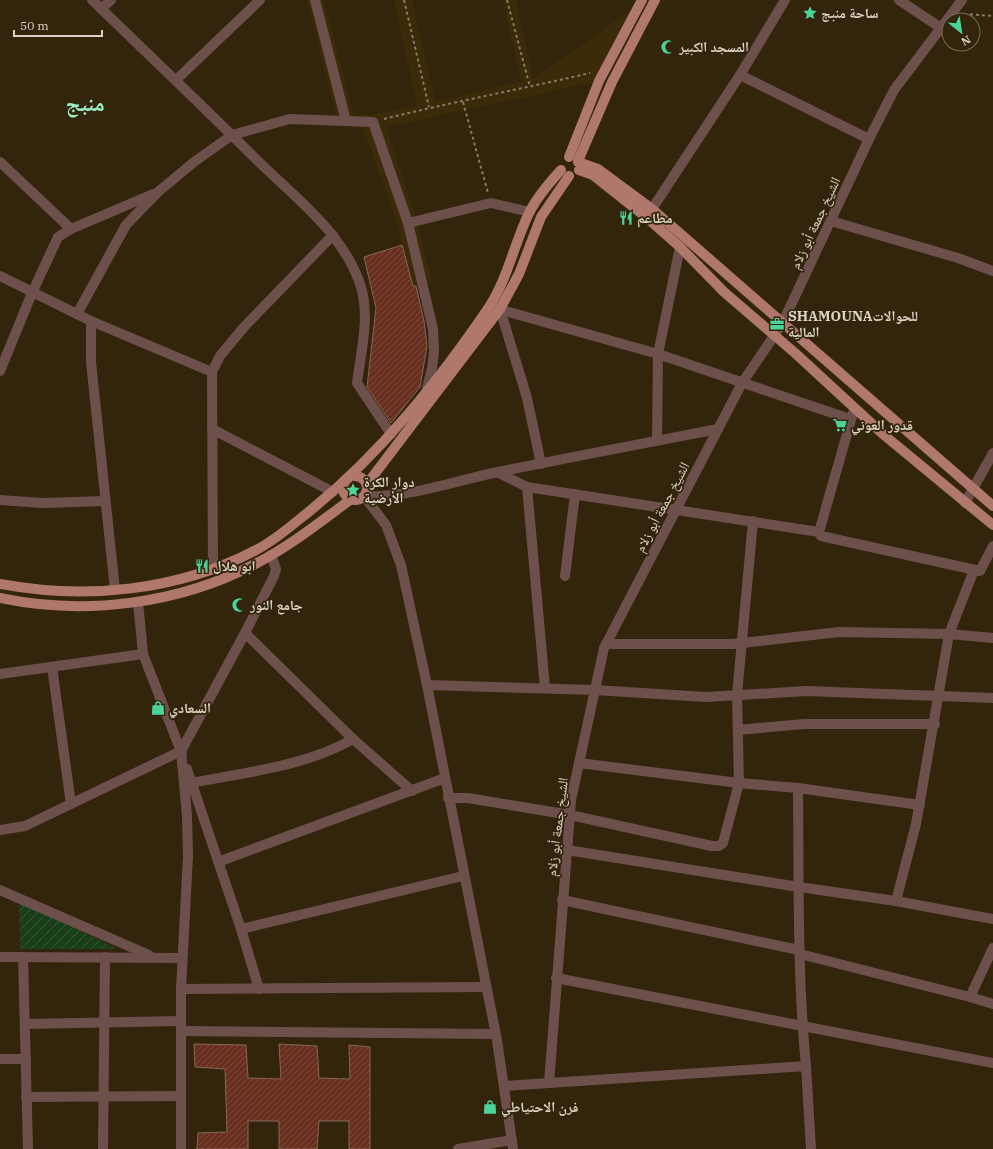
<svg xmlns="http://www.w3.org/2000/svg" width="993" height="1149" font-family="'IBM Plex Serif','Noto Naskh Arabic',serif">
<defs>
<pattern id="garden-furrows" width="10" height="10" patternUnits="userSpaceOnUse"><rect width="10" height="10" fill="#193e18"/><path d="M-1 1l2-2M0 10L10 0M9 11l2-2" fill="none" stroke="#3a5938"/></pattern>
<pattern id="building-hatch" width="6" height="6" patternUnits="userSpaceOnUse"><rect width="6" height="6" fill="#682e1e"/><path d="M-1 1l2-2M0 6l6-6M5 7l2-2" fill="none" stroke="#7d4b3d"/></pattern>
</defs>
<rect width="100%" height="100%" fill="#33250c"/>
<!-- built -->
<polygon fill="#3c2b09" points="307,0 324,0 353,114 372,115 417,105 394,0 412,0 435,101 521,82 504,3 501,0 516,0 533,79 640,4 599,81 386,127 417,221 432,282 413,286 398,226 363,128 339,126"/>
<!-- garden -->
<polygon fill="url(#garden-furrows)" points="19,901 117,949 20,949"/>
<!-- building -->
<g fill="url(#building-hatch)" stroke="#86665d">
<polygon points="402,245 413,286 416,286 424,321 427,346 420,387 391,423 367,387 376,308 364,257"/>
<polygon points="194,1044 246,1045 248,1078 281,1079 279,1044 317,1046 319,1078 350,1079 349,1045 370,1047 370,1149 349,1149 349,1121 319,1121 317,1149 279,1149 279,1121 248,1121 248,1149 197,1149 198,1133 227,1132 225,1069 195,1067"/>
</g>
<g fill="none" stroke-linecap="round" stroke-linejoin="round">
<!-- path -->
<g stroke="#867b67" stroke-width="2" stroke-dasharray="3 3" stroke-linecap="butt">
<polyline points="404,0 429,107"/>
<polyline points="507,0 530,87"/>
<polyline points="964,14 993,16"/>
<polyline points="463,102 488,193"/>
<path d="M384 119C452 102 522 89 590 73"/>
</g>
<!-- minor -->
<g stroke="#6d504b" stroke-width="10">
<path d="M92 0C148 54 204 107 259 162 297 199 345 235 361 287 370 318 361 351 357 383L391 434"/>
<polyline points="315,0 346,121"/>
<polyline points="899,0 941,28"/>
<polyline points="101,9 111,0"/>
<polyline points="740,75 869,139"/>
<polyline points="176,80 260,0"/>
<polyline points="0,162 71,229"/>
<polyline points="652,209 740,75 785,0"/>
<polyline points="831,221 958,258 993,271"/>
<polyline points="408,223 491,203 530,212"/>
<polyline points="0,276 91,321 212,372"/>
<polyline points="491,307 658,354 850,419"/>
<polyline points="500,309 527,398 541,464"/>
<polyline points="77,314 126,225 158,192 194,162 232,135 290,119 373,122 408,223 433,329 434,351 432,368 426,392"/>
<polyline points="91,321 91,362 115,590"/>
<polyline points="0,371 32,293 58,237 71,229 153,194"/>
<polyline points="853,413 819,532 821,536 980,571 993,546"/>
<polyline points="212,429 333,492"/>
<polyline points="657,441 658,354 680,247"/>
<polyline points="497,472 527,487 819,532"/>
<polyline points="527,487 545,688"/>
<polyline points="364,496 386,525 401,565 427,685 497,1040 513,1149"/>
<path d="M364 496C410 498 454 481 498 472 571 457 645 443 718 429"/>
<polyline points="0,500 43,503 105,501"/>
<polyline points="965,503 993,453"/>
<polyline points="213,570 212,372 220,356 244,327 333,235"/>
<polyline points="565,576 575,494"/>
<polyline points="138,602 143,654 182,754"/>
<polyline points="245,633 353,739 412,791"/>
<polyline points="606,644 733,644 839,632 949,634 993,638"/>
<polyline points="52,667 71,804"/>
<polyline points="0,674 143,654"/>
<polyline points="427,685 595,690 706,697 806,691 993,698"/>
<polyline points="738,730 804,724 935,724"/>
<path d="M579 763 739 783 798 788C799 881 797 974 806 1066"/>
<polyline points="187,769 241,929 259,989"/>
<path d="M191 783C246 772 304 767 353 739"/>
<polyline points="798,788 920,805"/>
<polyline points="448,798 468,798 570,815 712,846 719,846 723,843 739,783 737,695 753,521"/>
<polyline points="0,830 25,826 181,751"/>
<polyline points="567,850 799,887 896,901 993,919"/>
<polyline points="218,862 445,778"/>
<polyline points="0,890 149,955"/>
<polyline points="562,900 799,950"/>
<polyline points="896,901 916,824 949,634 974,570"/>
<polyline points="241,929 463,876"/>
<polyline points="800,954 970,997 993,948"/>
<polyline points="0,957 182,958"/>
<polyline points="23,957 28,1149"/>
<polyline points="556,978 993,1063"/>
<polyline points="181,989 485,987"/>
<polyline points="970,997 993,1004"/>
<polyline points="25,1024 181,1021"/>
<polyline points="181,1031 495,1034"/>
<polyline points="0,1059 26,1059"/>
<polyline points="549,1083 571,800 604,648 742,383 782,324 869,139 894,90 962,0"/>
<polyline points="504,1086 806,1066 811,1149"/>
<polyline points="26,1097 181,1096"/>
<polyline points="103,1149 105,957"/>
<polyline points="181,1149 181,989 188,856 187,815 181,751 245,633 274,576 276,569 271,555"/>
<polyline points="458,1149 512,1140"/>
</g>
<!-- major -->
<g stroke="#b0776d" stroke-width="10">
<polyline points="569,157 599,81 642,0"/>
<polyline points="578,161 612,82 655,0"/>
<polyline points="578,162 598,169 652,209 993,506"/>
<polyline points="579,170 593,175 646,217 680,247 724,292 795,353 884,435 993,525"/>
<circle cx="355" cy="488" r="12"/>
<polyline points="367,484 500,309 519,274 541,217 569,176"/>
<path d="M0 584C86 600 178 591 256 550 276 540 293 524 311 510 381 453 438 382 489 307 508 278 514 244 529 213 537 197 549 183 561 170"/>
<path d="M0 598C85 616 180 604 257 563 290 546 320 522 350 500"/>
</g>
</g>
<!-- icons -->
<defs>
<symbol id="sight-bare" viewBox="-9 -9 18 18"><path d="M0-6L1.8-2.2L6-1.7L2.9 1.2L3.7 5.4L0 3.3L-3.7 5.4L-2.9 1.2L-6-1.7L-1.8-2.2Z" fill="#4ad49c" stroke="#33250c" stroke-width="2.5" paint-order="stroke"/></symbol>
<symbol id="mosque-bare" viewBox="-9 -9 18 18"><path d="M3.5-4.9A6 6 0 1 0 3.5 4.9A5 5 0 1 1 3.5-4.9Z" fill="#4ad49c" stroke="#33250c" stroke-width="2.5" paint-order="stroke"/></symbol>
<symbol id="restaurant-bare" viewBox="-9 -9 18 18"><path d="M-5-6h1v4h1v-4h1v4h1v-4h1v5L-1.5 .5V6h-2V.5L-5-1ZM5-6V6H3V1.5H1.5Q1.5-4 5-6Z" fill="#4ad49c" stroke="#33250c" stroke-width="2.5" paint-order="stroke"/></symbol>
<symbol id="office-bare" viewBox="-9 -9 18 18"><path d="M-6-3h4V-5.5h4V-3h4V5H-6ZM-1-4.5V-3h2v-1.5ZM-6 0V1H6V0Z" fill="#4ad49c" stroke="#33250c" stroke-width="2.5" paint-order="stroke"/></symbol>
<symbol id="supermarket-bare" viewBox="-9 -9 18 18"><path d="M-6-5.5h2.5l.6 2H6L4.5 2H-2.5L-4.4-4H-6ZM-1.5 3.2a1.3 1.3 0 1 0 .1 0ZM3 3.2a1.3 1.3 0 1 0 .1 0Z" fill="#4ad49c" stroke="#33250c" stroke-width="2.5" paint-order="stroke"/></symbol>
<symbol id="shop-bare" viewBox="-9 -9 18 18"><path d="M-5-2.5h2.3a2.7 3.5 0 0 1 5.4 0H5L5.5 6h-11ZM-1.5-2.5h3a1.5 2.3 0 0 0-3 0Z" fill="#4ad49c" stroke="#33250c" stroke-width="2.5" paint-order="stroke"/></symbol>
</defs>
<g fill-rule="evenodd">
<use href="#sight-bare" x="800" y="3" width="20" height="20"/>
<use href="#mosque-bare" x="658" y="37" width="20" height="20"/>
<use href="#restaurant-bare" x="616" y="208" width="20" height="20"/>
<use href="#office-bare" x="767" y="314" width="20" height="20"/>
<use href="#supermarket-bare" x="830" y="415" width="20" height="20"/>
<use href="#sight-bare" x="343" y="480" width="20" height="20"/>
<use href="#restaurant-bare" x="192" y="556" width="20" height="20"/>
<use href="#mosque-bare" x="229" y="595" width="20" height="20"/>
<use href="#shop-bare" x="148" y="698" width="20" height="20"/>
<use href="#shop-bare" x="480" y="1097" width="20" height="20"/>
</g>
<g text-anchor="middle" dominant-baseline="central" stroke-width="3.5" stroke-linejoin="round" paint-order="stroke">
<!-- poi labels -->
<g font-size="14" font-weight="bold" fill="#dcd3c5" stroke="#33250c" text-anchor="start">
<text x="821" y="13">ساحة منبج</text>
<text x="679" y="47">المسجد الكبير</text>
<text x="637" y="218">مطاعم</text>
<text x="788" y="316">SHAMOUNAللحوالات<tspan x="788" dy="16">المالية</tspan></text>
<text x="851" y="425">قدور العوني</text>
<text x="364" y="482">دوار الكرة<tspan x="364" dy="16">الأرضية</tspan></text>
<text x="213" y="566">ابو هلال</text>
<text x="250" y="605">جامع النور</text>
<text x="169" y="708">السعادي</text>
<text x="501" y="1107">فرن الاحتياطي</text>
</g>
<!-- street labels -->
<g font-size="14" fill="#dcd3c5" stroke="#33250c">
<text transform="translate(815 223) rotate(-65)">الشيخ جمعة أبو زلام</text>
<text transform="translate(662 507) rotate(-62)">الشيخ جمعة أبو زلام</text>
<text transform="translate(557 827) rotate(-83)">الشيخ جمعة أبو زلام</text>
</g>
<!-- town labels -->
<g font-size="22" font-weight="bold" fill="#9aeec6" stroke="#33250c">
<text x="85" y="102">منبج</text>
</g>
</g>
<!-- north arrow -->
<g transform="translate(961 32) rotate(150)"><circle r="19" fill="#33250c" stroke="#776b56"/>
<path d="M0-3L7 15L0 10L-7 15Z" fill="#4ad49c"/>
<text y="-6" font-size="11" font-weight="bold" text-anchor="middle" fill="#dcd3c5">N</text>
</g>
<!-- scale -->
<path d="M14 30v6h88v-6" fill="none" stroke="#dcd3c5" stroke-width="2"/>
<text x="20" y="30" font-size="12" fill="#dcd3c5" stroke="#33250c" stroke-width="3" paint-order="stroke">50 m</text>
</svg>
